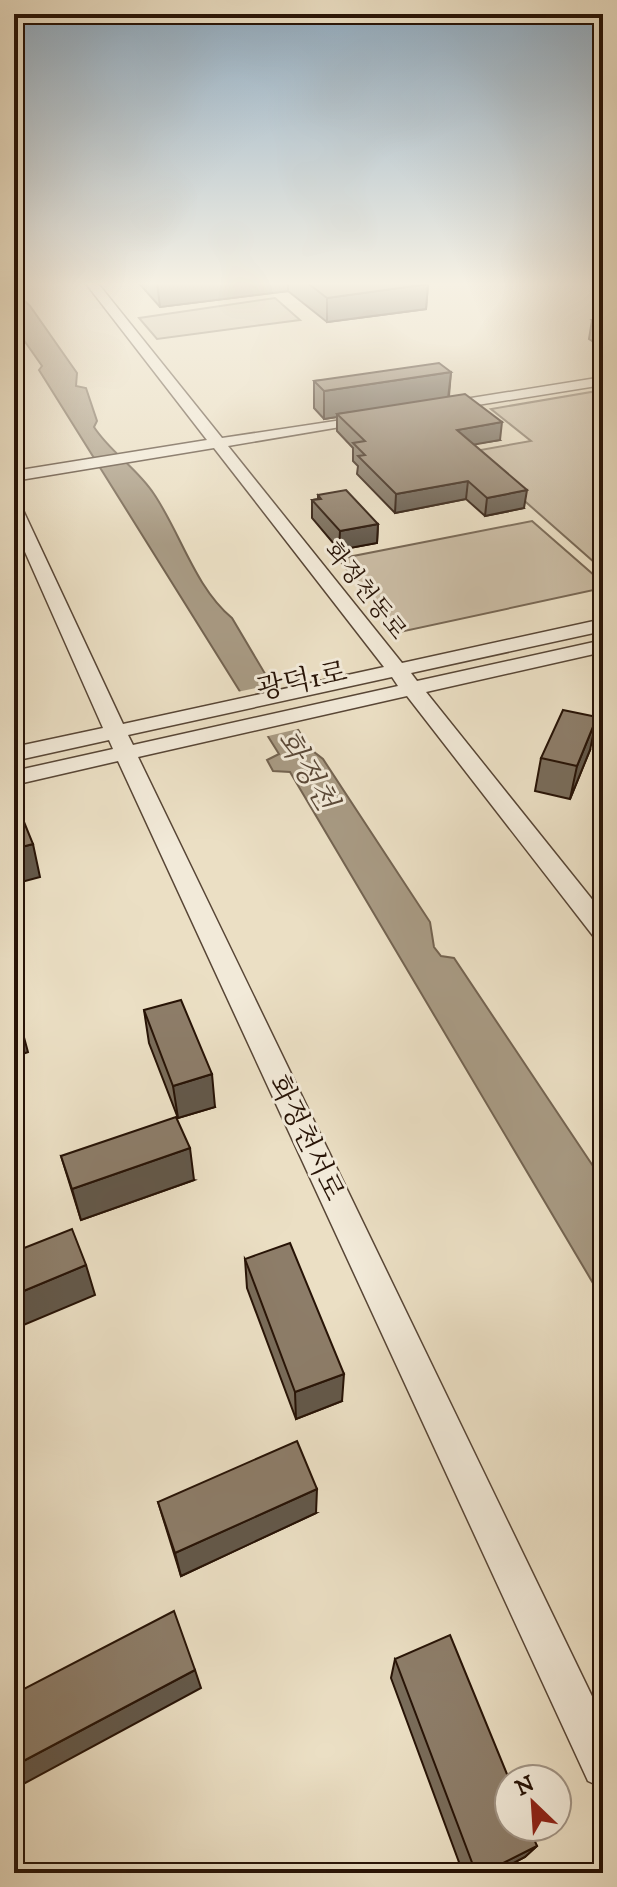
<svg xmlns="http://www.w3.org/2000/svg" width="617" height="1887" font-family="'IM FELL DW Pica','Noto Serif KR',serif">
<rect width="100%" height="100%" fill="#ebdfc4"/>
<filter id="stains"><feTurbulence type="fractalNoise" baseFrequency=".0025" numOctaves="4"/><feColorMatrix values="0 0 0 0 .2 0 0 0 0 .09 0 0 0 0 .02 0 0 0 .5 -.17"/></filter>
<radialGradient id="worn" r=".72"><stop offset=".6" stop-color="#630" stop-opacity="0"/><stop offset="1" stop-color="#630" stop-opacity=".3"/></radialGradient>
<!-- green -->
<g fill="#cabca4" stroke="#786855" stroke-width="2">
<polygon points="275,298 300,320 157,339 139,318"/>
<polygon points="603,390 603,570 469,452 531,441 491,409"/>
<polygon points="532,521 603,583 603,588 400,632 338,559"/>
</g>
<!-- water -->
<path fill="#a89a83" stroke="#746451" stroke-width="2" d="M14 291 30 306 77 373 76 386 86 388 97 421 94 427C111 453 137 468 154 494 181 534 195 587 232 618L309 748 323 759 430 922 434 947 441 956 454 958 603 1181V1300L290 772 273 771 267 760 279 754 39 370 42 366 14 326Z"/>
<!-- pier -->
<polygon fill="#ebdfc4" points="276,684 302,728 264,737 237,692"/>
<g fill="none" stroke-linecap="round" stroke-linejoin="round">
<defs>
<g id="minor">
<path d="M84 281H96L222 438 375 415 377 418 370 422 228 446 402 663 603 619V631L411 673 417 681 603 640V652L426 692 603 913V940L594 937 407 696 138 757 603 1719V1788L588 1781 118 761 14 785V771L113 749 109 740 14 761V747L103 728 14 527V503L22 508 123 724 384 667 214 448 14 481V471L207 440ZM392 677 398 686 133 745 128 735Z"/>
<polygon points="603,377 603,385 440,411 433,407 440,403"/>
</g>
</defs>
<!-- minor casing -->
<use href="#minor" stroke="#584636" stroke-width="3"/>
<!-- minor -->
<use href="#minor" fill="#f2ead9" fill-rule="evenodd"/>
</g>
<!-- wall -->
<g fill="#796c5a" stroke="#271306" stroke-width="2">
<polygon points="137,281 424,281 428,284 426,309 327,322 288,291 160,307"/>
<polygon points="603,318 603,348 589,339 592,320"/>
<polygon points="451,372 449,396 500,440 473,444 524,508 485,516 466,499 395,513 357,474 358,466 353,461 353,448 337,431 337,417 324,419 314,408 314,381"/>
<polygon points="318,495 378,524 377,543 339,550 312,518 312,500 318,499"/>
<polygon points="590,750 570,799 535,791 541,758"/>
<polygon points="144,1010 215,1107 178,1118 149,1043"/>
<polygon points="61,1156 194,1180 81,1220"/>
<polygon points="245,1259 342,1401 296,1419 247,1288"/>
<polygon points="158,1502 316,1513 181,1576"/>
<polygon points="395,1659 537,1846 525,1857 494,1873 463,1873 391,1678"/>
</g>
<!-- shaded-wall -->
<g fill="#63584a" stroke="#271306" stroke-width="2">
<polygon points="168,281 288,281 288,291 160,307 157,282"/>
<polygon points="428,284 426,309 327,322 327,298"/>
<polygon points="451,372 448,399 337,414 337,417 324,419 324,391"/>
<polygon points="502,422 500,440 455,448 457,430"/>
<polygon points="468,481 466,499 395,513 396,494"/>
<polygon points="527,490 524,508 485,516 487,498"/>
<polygon points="378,524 377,543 339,550 340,531"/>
<polygon points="597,717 590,750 570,799 577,766"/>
<polygon points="33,844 40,877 14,884 14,849"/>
<polygon points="19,1019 28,1052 14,1057 14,1021"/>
<polygon points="212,1074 215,1107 178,1118 173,1086"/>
<polygon points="190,1148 194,1180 81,1220 72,1189"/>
<polygon points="86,1265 95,1295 14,1329 14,1295"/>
<polygon points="344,1374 342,1401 296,1419 295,1392"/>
<polygon points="317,1489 316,1513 181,1576 175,1553"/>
<polygon points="195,1670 201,1688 14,1789 14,1766"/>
<polygon points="537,1846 525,1857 494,1873 483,1873"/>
</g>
<!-- building -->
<g fill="#8d7d69" stroke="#271306" stroke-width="2">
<polygon points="305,281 424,281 428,284 327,298"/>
<polygon points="603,318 603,327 592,320"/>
<polygon points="439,363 451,372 324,391 314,381"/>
<polygon points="465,394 502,422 457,430 527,490 487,498 468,481 396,494 358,456 365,455 353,443 365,441 337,414"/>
<polygon points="346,490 378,524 340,531 312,500 321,499 318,495"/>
<polygon points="563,710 597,717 577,766 541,758"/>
<polygon points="24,822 33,844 14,849 14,824"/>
<polygon points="181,1000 212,1074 173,1086 144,1010"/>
<polygon points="14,1008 19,1019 14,1021"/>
<polygon points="176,1117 190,1148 72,1189 61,1156"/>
<polygon points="72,1229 86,1265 14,1295 14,1252"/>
<polygon points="290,1243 344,1374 295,1392 245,1259"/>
<polygon points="297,1441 317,1489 175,1553 158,1502"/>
<polygon points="174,1611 195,1670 14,1766 14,1694"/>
<polygon points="450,1635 509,1779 509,1827 529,1827 537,1846 483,1873 476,1873 395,1659"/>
</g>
<!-- sky -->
<linearGradient id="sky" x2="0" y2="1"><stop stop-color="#8eaac0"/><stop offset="0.52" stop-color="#f6f1e4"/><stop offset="1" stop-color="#f6f1e4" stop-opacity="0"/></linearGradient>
<rect width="617" height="545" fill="url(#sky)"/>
<g text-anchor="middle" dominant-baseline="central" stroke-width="6" stroke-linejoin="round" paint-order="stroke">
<!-- far-street labels -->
<g font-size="24" fill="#271306" stroke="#f2ead9">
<text transform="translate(365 591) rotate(52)">화정천동로</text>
</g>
<!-- street labels -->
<g font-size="28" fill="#271306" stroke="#f2ead9">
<text transform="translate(302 681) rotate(-12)">광덕1로</text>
<text transform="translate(306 1138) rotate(64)">화정천서로</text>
</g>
<!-- water labels -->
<g font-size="30" font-style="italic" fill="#5b4938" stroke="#f2ead9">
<text transform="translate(306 771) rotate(59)">화정천</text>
</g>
</g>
<!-- margin -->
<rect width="617" height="1887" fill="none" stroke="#ebdfc4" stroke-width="48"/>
<rect x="16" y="16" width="585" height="1855" fill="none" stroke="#271306" stroke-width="4"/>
<rect x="24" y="24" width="569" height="1839" fill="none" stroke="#271306" stroke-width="2"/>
<!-- north arrow -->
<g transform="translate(533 1803) rotate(335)"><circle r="38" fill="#f2ead9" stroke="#a19485" stroke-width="2"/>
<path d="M0-6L14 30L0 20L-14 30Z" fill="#8f2418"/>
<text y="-12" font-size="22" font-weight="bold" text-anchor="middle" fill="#271306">N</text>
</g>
<rect width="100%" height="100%" filter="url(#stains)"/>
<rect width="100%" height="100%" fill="url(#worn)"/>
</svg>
